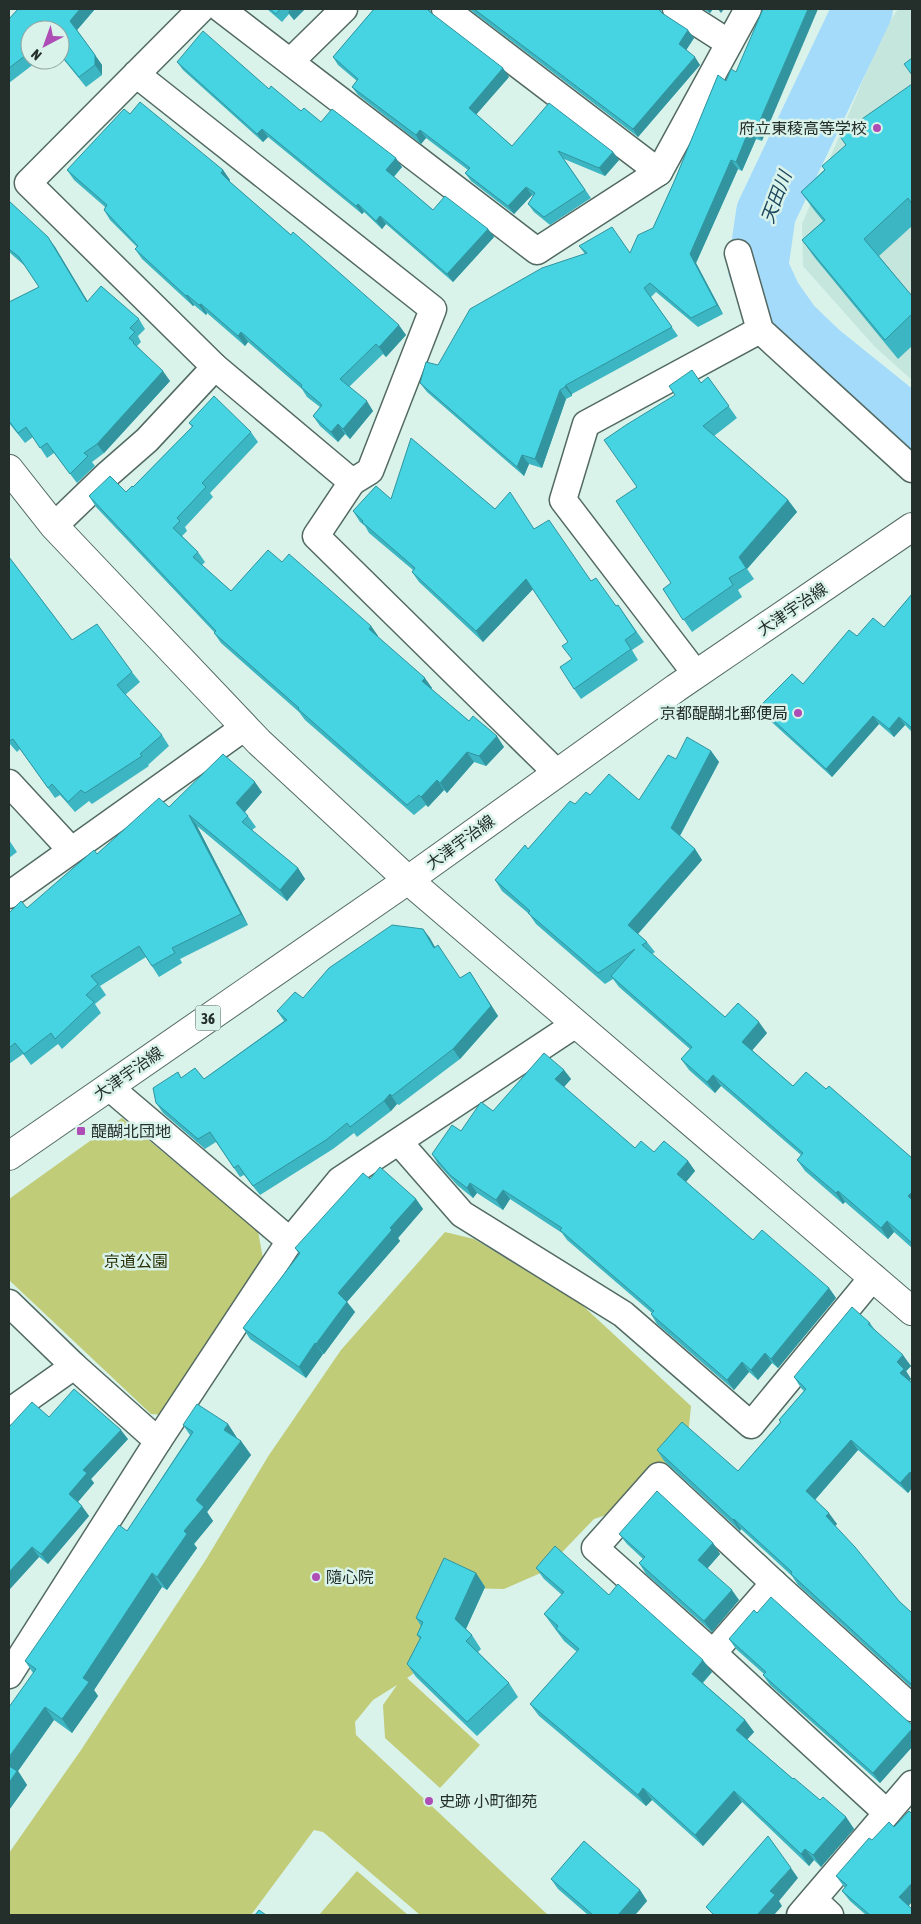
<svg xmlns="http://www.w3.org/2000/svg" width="921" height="1924" font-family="'Asap Condensed','Noto Sans JP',sans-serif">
<rect width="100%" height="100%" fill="#d9f3eb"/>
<!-- built -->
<polygon fill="#c5e6dd" points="898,9 912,9 912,380 875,347 803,266 802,224 883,33"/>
<!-- green -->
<g fill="#c1cc79">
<polygon points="122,1118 258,1231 264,1264 163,1415 151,1414 9,1280 9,1199"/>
<polygon points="445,1232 474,1239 581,1304 691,1406 688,1437 677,1464 643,1503 594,1519 543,1572 504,1589 459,1588 429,1663 407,1678 480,1745 440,1788 385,1738 383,1705 397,1685 373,1700 355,1722 356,1735 548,1915 420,1915 323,1832 314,1830 251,1915 9,1915 9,1853 81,1750 205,1561 269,1455 341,1350"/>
<polygon points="357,1871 408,1915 319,1915"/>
</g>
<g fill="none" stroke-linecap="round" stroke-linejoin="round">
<!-- river -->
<polyline stroke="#a4dafa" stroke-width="60" points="863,9 766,213 758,268 772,298 791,325 819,352 912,427"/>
<defs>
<g id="minor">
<polyline points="221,9 537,251 659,172 748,9"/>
<polyline points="445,9 659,172"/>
<polyline points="676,9 729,43"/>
<polyline points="291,61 344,9"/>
<polyline points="136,74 433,309 370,471 352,482 215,367 28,183 201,9"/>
<polyline points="738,253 760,330 912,469"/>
<polyline points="352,482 316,536 556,772"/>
<polyline points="54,526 107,475 147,440 215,367"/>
<polyline points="696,674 563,500 586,424 760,330"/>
<polyline points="9,783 71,850"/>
<polyline points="9,895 245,727"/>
<polyline points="109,1087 290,1241"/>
<polyline points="399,1142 462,1214 623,1314 751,1425 873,1277"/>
<polyline points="9,1303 74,1366 158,1441"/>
<polyline points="9,1412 74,1366"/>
<polyline points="713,1653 774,1583"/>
<polyline points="9,1675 158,1441 290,1241 340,1180 576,1024"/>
<polyline points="887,1813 713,1653 595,1548 659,1476 774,1583 912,1708"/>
<polyline points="814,1900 830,1915"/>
<polyline points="800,1915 912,1784"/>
</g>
<polyline id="tertiary" points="9,469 54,526 259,742 408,880 912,1311"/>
<polyline id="primary" points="9,1156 408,880 676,688 912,527"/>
</defs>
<!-- minor casing -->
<use href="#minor" stroke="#536a63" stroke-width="29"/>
<!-- tertiary casing -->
<use href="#tertiary" stroke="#536a63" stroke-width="30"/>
<!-- primary casing -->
<use href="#primary" stroke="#536a63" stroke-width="30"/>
<!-- minor -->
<use href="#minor" stroke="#fff" stroke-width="26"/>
<!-- tertiary -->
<use href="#tertiary" stroke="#fff" stroke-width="28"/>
<!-- primary -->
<use href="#primary" stroke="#fff" stroke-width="28"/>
</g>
<!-- wall -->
<g fill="#3cb6c2">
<polygon points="18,9 95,9 77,30 102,65 102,75 86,87 60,55 60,30 30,30 30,60 39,60 9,83 9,19"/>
<polygon points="267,9 305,9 294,20 289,14 282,22"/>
<polygon points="374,9 430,9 431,13 509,77 476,114 512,146 613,152 619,160 605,176 564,159 591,198 550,225 534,212 528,204 533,196 532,195 514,214 471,181 465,173 468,170 426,138 421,144 358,95 352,87 357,81 338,65 333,57"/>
<polygon points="469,9 661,9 662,14 694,38 686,50 700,65 638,137"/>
<polygon points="703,9 713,9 710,13"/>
<polygon points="177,62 269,89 301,111 402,167 394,177 433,210 488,229 494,237 453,282 386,224 382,229 364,212 362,214 268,137 263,142 183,70"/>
<polygon points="718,75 762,141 756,139 742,171 738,169 696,263 723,314 698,327 656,292 651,297 678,336 572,394 572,396 566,399 542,468 529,464 524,476 427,392 420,383 438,365 585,254 579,246 630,253 653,228 674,182"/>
<polygon points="912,84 912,226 879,256 912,296 912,346 898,359 815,258 802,240 823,221 814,210 801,192 824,170 846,145"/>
<polygon points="130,114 223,170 230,180 229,181 406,335 386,357 383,354 349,387 373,411 350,439 345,434 338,442 320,426 313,416 320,407 307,397 302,389 248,342 245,346 207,313 206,315 194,305 193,306 142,259 135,249 137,247 110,220 104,210 105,207 74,180 67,170"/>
<polygon points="9,201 55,247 88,302 139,319 145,329 138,336 141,342 137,346 170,381 104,453 92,462 95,466 77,483 54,453 47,458 33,437 25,443 9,423 9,302 39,287 25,266 9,252"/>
<polygon points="708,377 737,418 714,436 788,500 797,512 747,569 754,579 738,590 742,597 692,632 663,589 671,583 637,487 701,383"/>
<polygon points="189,423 251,432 258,442 210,493 213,497 185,527 187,531 182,536 198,552 205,562 202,565 231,591 282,562 371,626 378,636 378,637 432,688 431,689 469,721 504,747 486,766 474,762 447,793 444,790 428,807 426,805 414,815 305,720 299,712 221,643 214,633 215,633 96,507 89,496 126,492 133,487 192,427"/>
<polygon points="391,499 495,509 535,529 591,581 616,606 618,605 644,642 632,650 638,660 581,699 574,689 572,659 568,642 533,589 483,642 419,582 412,572 413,570 369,533 365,526 360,522 353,511"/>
<polygon points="9,557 72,640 132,672 140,682 125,695 162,735 169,746 148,765 149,766 92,804 89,801 75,812 60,795 55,798 20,749 17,752 9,743"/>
<polygon points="912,594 912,732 905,725 894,737 879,724 832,777 765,716 759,707 803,684 857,636 884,627"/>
<polygon points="711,751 719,762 680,836 695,849 702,860 638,934 647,942 655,952 652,954 725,1017 767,1033 752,1050 793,1086 826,1089 912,1158 912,1248 894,1232 888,1239 845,1202 843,1204 805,1171 797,1160 801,1155 721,1086 715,1093 689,1070 681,1059 690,1049 619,987 613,979 605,984 536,924 529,914 502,891 495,880 575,804 590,795 639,800 676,759"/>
<polygon points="262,792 245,812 256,827 252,830 298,868 305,879 287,901 197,826 248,925 180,959 182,963 159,977 146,957 100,986 106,995 95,1004 101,1013 62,1049 58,1044 31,1065 23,1054 9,1064 9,913 27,908 97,854 169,807"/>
<polygon points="9,840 17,852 9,858"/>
<polygon points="423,929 435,947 460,978 470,972 498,1016 460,1059 399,1105 397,1104 391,1111 357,1137 354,1133 333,1149 260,1195 244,1175 240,1177 216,1142 205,1149 163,1113 156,1103 181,1078 204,1079 284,1021 277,1011 303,998"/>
<polygon points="564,1070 571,1079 564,1087 635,1148 654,1152 688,1161 695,1171 686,1182 753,1240 829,1288 836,1298 778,1368 772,1363 758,1380 749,1372 734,1390 657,1324 651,1314 652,1313 567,1240 562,1233 510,1199 503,1210 477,1193 473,1198 457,1185 438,1164 432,1154 461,1131 493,1111"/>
<polygon points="370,1179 416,1199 423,1209 398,1238 400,1241 347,1302 355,1312 324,1354 323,1354 306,1378 250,1339 243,1328 299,1254 295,1248"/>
<polygon points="870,1323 875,1330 911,1366 906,1371 911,1379 910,1381 912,1383 912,1488 908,1493 858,1450 815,1500 837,1524 835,1526 899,1601 912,1613 912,1688 798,1585 792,1576 741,1529 740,1531 664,1461 657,1450 738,1471 780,1422 779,1420 804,1391 801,1388 794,1377"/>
<polygon points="49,1417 128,1439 91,1479 94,1483 78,1502 89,1516 48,1564 39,1557 9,1590 9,1427"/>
<polygon points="228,1424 237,1438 241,1441 251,1455 207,1512 213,1521 194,1544 197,1548 167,1590 162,1587 94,1690 98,1696 72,1733 54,1720 18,1771 27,1785 9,1810 33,1673 25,1661 127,1531 190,1435 183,1425"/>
<polygon points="619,1534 713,1543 720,1554 707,1569 739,1600 712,1632 646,1574 639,1563 643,1559 627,1544"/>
<polygon points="536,1568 609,1595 712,1672 703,1683 745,1720 754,1732 747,1739 793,1779 820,1800 846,1817 854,1829 821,1867 814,1860 809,1866 742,1802 703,1846 652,1800 646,1806 539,1716 530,1704 577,1652 564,1641 544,1614 562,1595 544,1579"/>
<polygon points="476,1573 485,1587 466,1629 472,1635 481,1649 478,1652 509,1683 518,1697 477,1736 416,1677 407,1664 420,1639 417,1635 421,1626 416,1618"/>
<polygon points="729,1639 912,1725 912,1747 880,1783 770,1685 763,1675 764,1674 736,1649"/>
<polygon points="836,1876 909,1906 912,1915 866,1915 850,1901 842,1891 845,1888"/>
<polygon points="551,1879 640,1890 647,1901 635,1915 588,1915 558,1889"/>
</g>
<!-- shaded-wall -->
<g fill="#31949e">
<polygon points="80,9 95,9 77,30 70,21"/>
<polygon points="291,9 305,9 294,20 288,12"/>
<polygon points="707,9 713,9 710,13"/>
<polygon points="718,9 724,9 721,13"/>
<polygon points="808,9 818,9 762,141 755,132"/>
<polygon points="688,30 694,38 685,52 679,44"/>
<polygon points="95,55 102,65 102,75 95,65"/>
<polygon points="695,57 700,65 638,137 633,129"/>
<polygon points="503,68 509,77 475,116 469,108"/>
<polygon points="262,129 268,137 263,142 257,134"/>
<polygon points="420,130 426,138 421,144 416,135"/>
<polygon points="749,130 756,139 742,171 736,162"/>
<polygon points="613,152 619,160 605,176 599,168"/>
<polygon points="396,158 402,167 392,178 386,170"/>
<polygon points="731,160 738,169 696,263 723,314 717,305 690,254"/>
<polygon points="223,170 230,180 228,183 221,173"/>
<polygon points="526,187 532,195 514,214 508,206"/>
<polygon points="358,204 364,212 362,214 356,206"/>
<polygon points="380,216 386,224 382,229 376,221"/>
<polygon points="488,229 494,237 453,282 447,274"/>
<polygon points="48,237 55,247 94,312 87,302"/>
<polygon points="187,295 194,305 193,306 186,296"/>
<polygon points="201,304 207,313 206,315 199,305"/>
<polygon points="399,325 406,335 386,357 379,347"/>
<polygon points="241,332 248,342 245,346 238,336"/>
<polygon points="163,371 170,381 104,453 97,444"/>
<polygon points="566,385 572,394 572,396 565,387"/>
<polygon points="560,390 566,399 542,468 535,459"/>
<polygon points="367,401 373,411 350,439 343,429"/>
<polygon points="338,424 345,434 338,442 331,432"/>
<polygon points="522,455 529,464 524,476 517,467"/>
<polygon points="788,500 797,512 747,569 754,579 739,557"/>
<polygon points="526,579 533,589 483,642 476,631"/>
<polygon points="371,626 378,636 376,639 369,629"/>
<polygon points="425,678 432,688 429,692 422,681"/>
<polygon points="873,716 879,724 832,777 826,769"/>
<polygon points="899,717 905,725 894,737 889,729"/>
<polygon points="497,736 504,747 486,766 479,756"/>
<polygon points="711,751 719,762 678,839 671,828"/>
<polygon points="467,752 474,762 447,793 440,783"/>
<polygon points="437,780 444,790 428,807 421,797"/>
<polygon points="255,782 262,792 243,814 236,803"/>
<polygon points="189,815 197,826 248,925 241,914"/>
<polygon points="695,849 702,860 636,936 628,925"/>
<polygon points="298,868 305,879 287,901 280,890"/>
<polygon points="423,929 430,938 441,958 434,948"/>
<polygon points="470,972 498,1016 460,1059 453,1049"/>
<polygon points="759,1022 767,1033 750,1053 742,1042"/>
<polygon points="564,1070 571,1079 562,1089 555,1079"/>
<polygon points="713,1075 721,1086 715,1093 707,1082"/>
<polygon points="390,1094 397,1104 391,1111 384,1101"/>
<polygon points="688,1161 695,1171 684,1184 677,1174"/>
<polygon points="470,1183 477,1193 473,1198 467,1188"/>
<polygon points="503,1190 510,1199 503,1210 496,1200"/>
<polygon points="838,1191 845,1202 843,1204 836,1193"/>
<polygon points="912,1192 912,1202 908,1196"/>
<polygon points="416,1199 423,1209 398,1238 400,1241 345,1304 338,1293 390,1228"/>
<polygon points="887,1221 894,1232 888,1239 881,1228"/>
<polygon points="829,1288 836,1298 778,1368 771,1359"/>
<polygon points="347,1302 355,1312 324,1354 316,1344"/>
<polygon points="315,1343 323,1354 306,1378 299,1367"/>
<polygon points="765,1353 772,1363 758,1380 751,1370"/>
<polygon points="903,1355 911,1366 906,1371 911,1379 908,1384 900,1373 897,1362"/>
<polygon points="742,1362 749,1372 734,1390 727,1380"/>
<polygon points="228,1424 237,1438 224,1430"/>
<polygon points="121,1430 128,1439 91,1479 94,1483 76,1504 69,1494 83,1470"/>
<polygon points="851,1440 858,1450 813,1502 806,1491"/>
<polygon points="241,1441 251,1455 207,1512 213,1521 194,1544 197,1548 167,1590 157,1577 184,1531 196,1500"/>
<polygon points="910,1472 912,1476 912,1488 908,1493 900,1483"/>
<polygon points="82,1506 89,1516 48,1564 41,1554"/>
<polygon points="829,1513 837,1524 834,1527 826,1516"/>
<polygon points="734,1519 741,1529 740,1531 733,1520"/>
<polygon points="713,1543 720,1554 705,1571 698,1560"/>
<polygon points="32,1547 39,1557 9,1590 9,1572"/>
<polygon points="152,1573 162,1587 94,1690 98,1696 72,1733 62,1719 83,1678"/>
<polygon points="476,1573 485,1587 464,1633 455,1619"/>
<polygon points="732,1590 739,1600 712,1632 704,1621"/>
<polygon points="703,1660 712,1672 700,1685 692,1674"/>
<polygon points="45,1707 54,1720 18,1771 27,1785 9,1810 9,1757"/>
<polygon points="745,1720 754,1732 745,1742 736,1730"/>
<polygon points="912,1729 912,1747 880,1783 873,1773"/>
<polygon points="643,1788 652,1800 646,1806 638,1795"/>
<polygon points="734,1791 742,1802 703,1846 695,1835"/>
<polygon points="846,1817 854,1829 821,1867 813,1855"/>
<polygon points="805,1849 814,1860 809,1866 801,1854"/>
<polygon points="791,1868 798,1878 779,1901 782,1906 774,1915 757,1915 770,1891"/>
<polygon points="912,1883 912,1902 907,1908 899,1897"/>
<polygon points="640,1890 647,1901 635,1915 618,1915"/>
</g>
<!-- building -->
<g fill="#46d4e2" stroke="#31949e">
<polygon points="18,9 80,9 70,21 95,55 95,65 79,77 60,54 60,30 30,30 30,52 9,68 9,19"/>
<polygon points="270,9 280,9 276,14"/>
<polygon points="374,9 427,9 430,12 503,68 469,108 512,146 549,103 613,152 599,168 558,151 585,190 544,217 528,204 535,193 526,187 508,206 465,173 470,168 420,130 416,135 352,87 358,79 333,57"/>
<polygon points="474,9 658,9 662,13 688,30 679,44 695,57 633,129"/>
<polygon points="763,9 808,9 755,132 749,130 736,162 731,160 690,254 717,305 691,318 650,283 644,288 672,327 566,385 565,387 560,390 535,459 522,455 517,467 420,383 426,362 438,365 470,309 542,268 587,253 579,246 612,227 630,253 638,235 653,228 674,182 718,75 726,81 731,69 736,72"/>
<polygon points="203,31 269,89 271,86 301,111 304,108 321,122 332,109 396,158 386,170 433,210 445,196 488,229 447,274 380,216 376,221 358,204 356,206 262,129 257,134 177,62"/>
<polygon points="912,58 912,75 904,64"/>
<polygon points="912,84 912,204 908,198 864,239 912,296 912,314 885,340 802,240 825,220 801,192 825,170 822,166 846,145 839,135"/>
<polygon points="140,102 223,170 221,173 230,182 291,235 293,232 399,325 379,347 376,344 340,379 367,401 343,429 338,424 331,432 313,416 322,405 301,387 302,385 241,332 238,336 201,304 199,305 187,295 186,296 135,249 138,246 104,210 107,205 67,170 124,109 130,114"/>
<polygon points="9,201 48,237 87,302 101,286 139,319 130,328 135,332 129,338 134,342 133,343 163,371 97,444 84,453 88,456 70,474 47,443 40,448 26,427 18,433 9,421 9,302 39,287 19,257 9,249"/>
<polygon points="692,370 701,383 708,377 729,406 703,426 788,500 739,557 746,568 729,578 733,585 683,620 663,589 671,583 616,501 637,487 604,440 626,425 675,395 669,386"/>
<polygon points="214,396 251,432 202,483 206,487 177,518 180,521 173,528 198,552 193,557 231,591 268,550 282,562 289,554 371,626 369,629 425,678 422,681 469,721 473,716 497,736 479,756 467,752 440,783 437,780 421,797 419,795 407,805 298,709 299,708 214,633 216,631 89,496 110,476 126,492 132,486 133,487 193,426 189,423"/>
<polygon points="411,438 495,509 510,492 534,529 549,520 591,581 596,578 616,606 618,605 636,632 625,640 631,649 574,689 560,667 572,659 562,646 568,642 526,579 476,631 412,572 415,568 362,522 363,521 353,511 376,486 391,499"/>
<polygon points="9,557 72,640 97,624 132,672 117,685 162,735 140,754 142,756 85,793 81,790 68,802 52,784 48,788 13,739 9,741"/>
<polygon points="912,594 912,728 899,717 889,729 873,716 826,769 759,707 792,674 803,684 849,630 857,636 873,618 884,627"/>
<polygon points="687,737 711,751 671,828 695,849 628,925 647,942 642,945 725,1017 738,1003 759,1022 742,1042 793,1086 806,1072 826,1089 829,1086 912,1158 912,1192 908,1196 912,1200 912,1243 887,1221 881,1228 838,1191 836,1193 797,1160 803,1153 713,1075 707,1082 681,1059 692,1047 611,976 635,949 598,973 528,913 530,911 495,880 525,845 528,849 570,801 575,804 586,792 590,795 609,774 639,800 668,755 676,759"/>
<polygon points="223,754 255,782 236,803 248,816 242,822 298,868 280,890 189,815 241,914 172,948 175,953 152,966 139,946 91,976 98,984 86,995 94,1002 55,1039 51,1033 24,1054 15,1043 9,1048 9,913 21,901 27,908 94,850 97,854 159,798 169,807"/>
<polygon points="392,925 423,929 434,948 438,945 460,978 470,972 491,1006 453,1049 392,1096 390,1094 384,1101 350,1127 347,1123 326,1140 253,1186 238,1165 234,1168 210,1132 198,1139 156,1103 153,1088 178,1072 181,1078 195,1068 204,1079 287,1020 277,1011 295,992 303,998 329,968"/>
<polygon points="544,1053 564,1070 555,1079 635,1148 641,1141 654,1152 664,1141 688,1161 677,1174 753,1240 762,1230 829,1288 771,1359 765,1353 751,1370 742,1362 727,1380 651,1314 654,1311 560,1230 562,1228 503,1190 496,1200 470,1183 467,1188 450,1175 432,1154 452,1125 461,1131 481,1102 493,1111"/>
<polygon points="380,1167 416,1199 390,1228 392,1230 338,1293 347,1302 316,1344 315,1343 299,1367 243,1328 300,1253 295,1248 363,1173 370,1179"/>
<polygon points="852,1307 870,1323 868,1324 903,1355 897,1362 904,1369 900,1373 912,1383 912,1474 910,1472 900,1483 851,1440 806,1491 829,1513 826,1516 855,1547 899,1601 912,1613 912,1685 791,1574 792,1572 734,1519 733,1520 657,1450 682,1422 738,1471 781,1422 779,1420 806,1389 794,1377"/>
<polygon points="74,1389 121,1430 83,1470 87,1473 69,1494 82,1506 41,1554 32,1547 9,1572 9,1427 32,1402 49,1417"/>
<polygon points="197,1404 228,1424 224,1430 241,1441 196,1500 204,1507 184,1531 187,1534 157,1577 152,1573 83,1678 89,1682 62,1719 45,1707 9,1757 9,1707 36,1669 25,1661 119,1525 127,1531 193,1432 183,1425"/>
<polygon points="657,1491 713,1543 698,1560 732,1590 704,1621 639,1563 645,1557 619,1534"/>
<polygon points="555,1546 609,1595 618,1584 703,1660 692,1674 745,1720 736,1730 793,1779 794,1778 820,1800 823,1797 846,1817 813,1855 805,1849 801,1854 734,1791 695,1835 643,1788 638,1795 530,1704 579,1649 556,1629 558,1626 544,1614 564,1592 536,1568"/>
<polygon points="444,1558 476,1573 455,1619 472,1635 466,1641 509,1683 467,1722 407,1664 421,1637 417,1635 423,1622 416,1618"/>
<polygon points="771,1597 912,1725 912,1729 873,1773 763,1675 766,1672 729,1639 754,1610 757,1613"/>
<polygon points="9,1766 17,1771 9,1783"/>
<polygon points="909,1811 912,1814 912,1883 899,1897 912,1909 912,1915 870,1915 842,1891 847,1885 836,1876 869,1838 872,1840 889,1822 894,1827"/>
<polygon points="768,1836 791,1868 770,1891 775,1895 757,1915 712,1915 713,1914 706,1907"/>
<polygon points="584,1841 640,1890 618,1915 593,1915 551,1879"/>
<polygon points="259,1910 266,1915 255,1915"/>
</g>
<!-- markers -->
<g fill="#ad4db5" stroke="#d9f3eb" stroke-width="2">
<circle cx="877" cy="128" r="5"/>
<circle cx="798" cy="713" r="5"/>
<rect x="76" y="1126" width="10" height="10" rx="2.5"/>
<circle cx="316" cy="1577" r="5"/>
<circle cx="429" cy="1801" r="5"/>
</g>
<g text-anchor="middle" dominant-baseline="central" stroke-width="5" stroke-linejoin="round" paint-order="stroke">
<!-- shield labels -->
<rect fill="#d9f3eb" stroke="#5a6965" stroke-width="1" x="195.5" y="1005.5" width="25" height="25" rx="4"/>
<g font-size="15" font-weight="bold" fill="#242e2b">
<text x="208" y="1018">36</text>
</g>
<!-- poi labels -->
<g font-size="16" fill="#242e2b" stroke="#d9f3eb" text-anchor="start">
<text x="867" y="128" text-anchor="end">府立東稜高等学校</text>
<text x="788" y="713" text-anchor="end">京都醍醐北郵便局</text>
<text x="91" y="1131">醍醐北団地</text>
<text x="326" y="1577">隨心院</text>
<text x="439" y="1801">史跡 小町御苑</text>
</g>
<!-- street labels -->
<g font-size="16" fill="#242e2b" stroke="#d9f3eb">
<text transform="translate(792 609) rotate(-34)">大津宇治線</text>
<text transform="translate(460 842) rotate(-36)">大津宇治線</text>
<text transform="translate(128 1073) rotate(-35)">大津宇治線</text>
</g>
<!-- park labels -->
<g font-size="16" fill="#2c3007" stroke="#d9f3eb">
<text x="136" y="1261">京道公園</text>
</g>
<!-- water labels -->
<g font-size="18" font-style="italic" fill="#1d475d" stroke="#d9f3eb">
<text transform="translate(776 197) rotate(-69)">天田川</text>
</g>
</g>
<!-- border -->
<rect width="921" height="1924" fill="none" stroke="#242e2b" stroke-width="20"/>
<!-- north arrow -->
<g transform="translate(45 45) rotate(221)"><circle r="24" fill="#d9f3eb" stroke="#91a49e"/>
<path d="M0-4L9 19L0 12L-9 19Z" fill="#ad4db5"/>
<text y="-8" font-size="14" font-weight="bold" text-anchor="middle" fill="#242e2b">N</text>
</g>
</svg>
